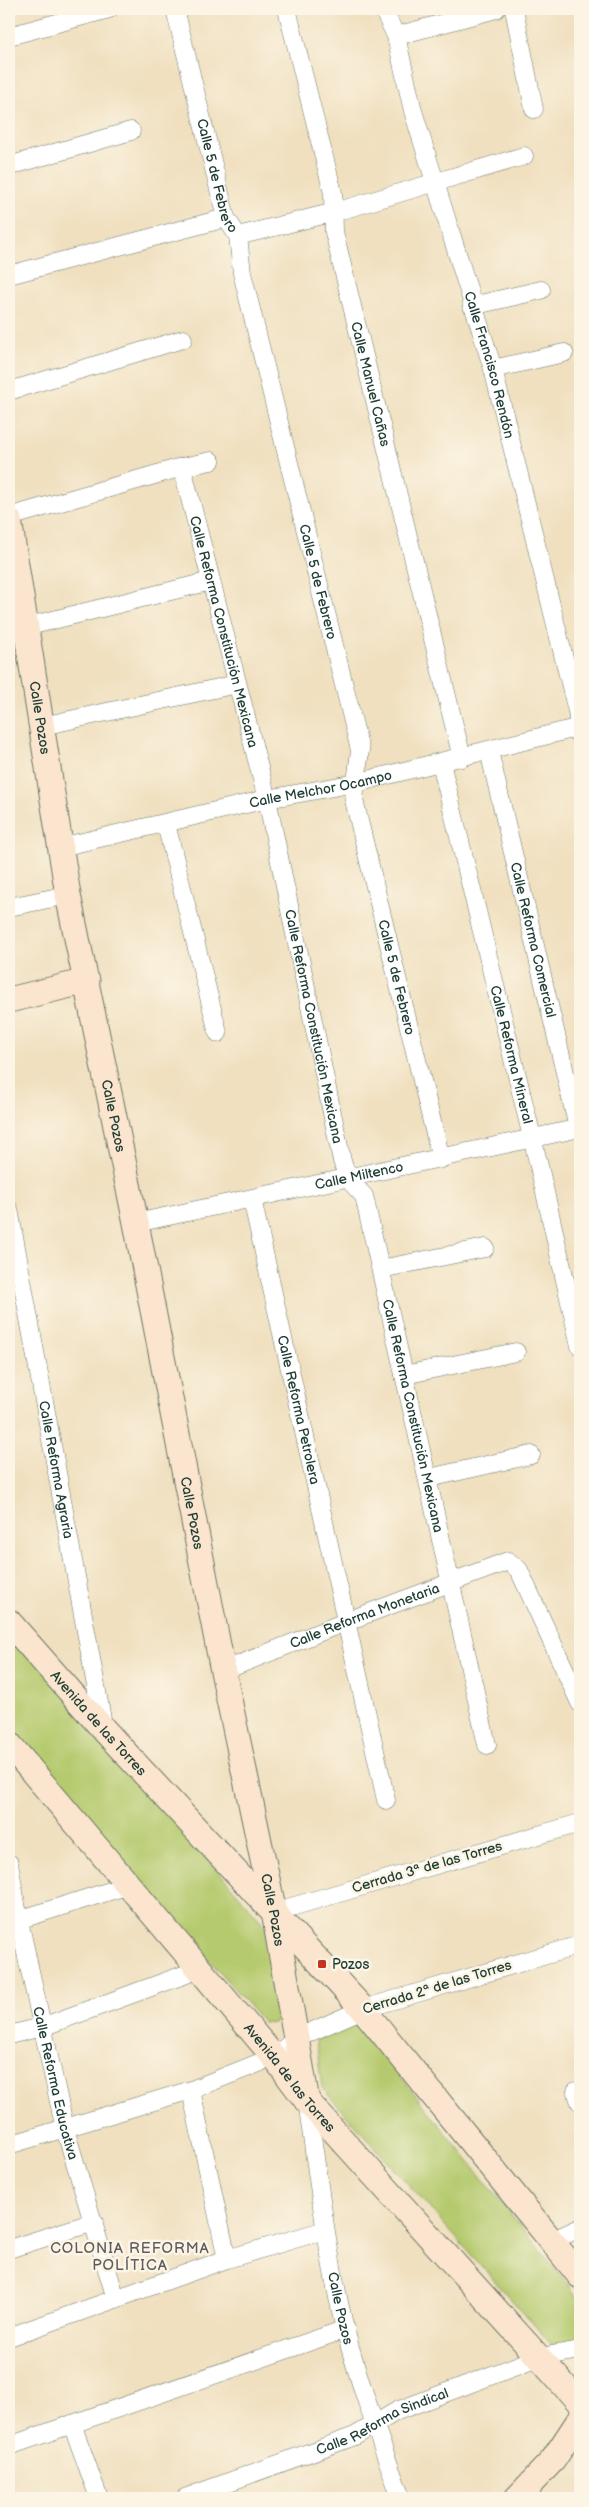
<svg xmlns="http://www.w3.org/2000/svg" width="589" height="2507" font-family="'Balsamiq Sans',sans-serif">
<rect width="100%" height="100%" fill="#fcf5e5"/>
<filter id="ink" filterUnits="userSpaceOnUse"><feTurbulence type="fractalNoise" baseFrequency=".02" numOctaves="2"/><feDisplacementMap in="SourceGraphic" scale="10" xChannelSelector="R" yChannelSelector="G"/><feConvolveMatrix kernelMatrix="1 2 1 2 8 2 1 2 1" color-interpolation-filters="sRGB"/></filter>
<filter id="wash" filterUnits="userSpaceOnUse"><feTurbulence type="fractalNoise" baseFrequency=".0096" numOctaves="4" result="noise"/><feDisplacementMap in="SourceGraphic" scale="20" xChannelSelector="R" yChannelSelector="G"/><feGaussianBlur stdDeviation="1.12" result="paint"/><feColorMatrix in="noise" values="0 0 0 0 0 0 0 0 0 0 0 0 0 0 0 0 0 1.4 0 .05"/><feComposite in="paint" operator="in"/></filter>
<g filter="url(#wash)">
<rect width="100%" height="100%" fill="#f0e0c0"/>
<!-- green -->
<g fill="#b5ca6e" stroke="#6a8451">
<polygon points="9,1627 267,1928 281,2015 274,2023 263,2022 9,1730"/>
<polygon points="358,2023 580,2300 580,2339 552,2345 322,2088 316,2040"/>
</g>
</g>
<g filter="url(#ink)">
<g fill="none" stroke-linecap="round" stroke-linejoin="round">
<defs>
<g id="street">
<path id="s1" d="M175 9 226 218 238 236 242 273 360 750 354 800 441 1159"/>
<path id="s2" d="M287 9 333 193 334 232 462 758"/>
<path id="s3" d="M383 9 396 36 413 111 493 369 577 711 580 736"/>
<polyline points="514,9 534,109"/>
<polyline points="9,36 109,9"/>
<polyline points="396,36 496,9"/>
<polyline points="9,166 131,131"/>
<polyline points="238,236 335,212 524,156"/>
<polyline points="9,275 226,218"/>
<polyline points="472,306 541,290"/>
<polyline points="493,369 564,353"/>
<polyline points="9,391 183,339"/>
<path id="s4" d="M182 467 267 799 342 1161 348 1179 364 1196C406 1379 445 1562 487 1745"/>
<polyline points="9,517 182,467 211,461"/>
<polyline points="25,627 211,581"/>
<polyline points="42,726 237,684"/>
<path id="s5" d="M489 751 578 1128"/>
<path id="s6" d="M441 763 539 1166 580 1346"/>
<polyline points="166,824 218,1033"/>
<path id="s7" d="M61 847 267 799 356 783 580 727"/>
<polyline points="9,907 68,895"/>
<path id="s8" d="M252 1199 386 1800"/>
<path id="s9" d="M9 1209 104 1730"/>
<path id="s10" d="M136 1223 580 1128"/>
<polyline points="381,1269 485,1248"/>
<polyline points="404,1375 516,1352"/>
<polyline points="429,1478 531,1455"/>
<path id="s11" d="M223 1671 345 1622 508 1561 519 1570 580 1703"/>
<path id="s12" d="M9 1863 19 1921 65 2129 116 2299"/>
<polyline points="274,1912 580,1823"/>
<polyline points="9,1923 129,1885"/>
<polyline points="9,2035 42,2027 200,1969"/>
<polyline points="191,2090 227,2259"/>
<polyline points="576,2091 580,2102"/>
<path id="s13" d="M307 2101C318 2177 327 2254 345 2329 360 2386 381 2443 401 2498"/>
<polyline points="9,2145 191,2090 274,2057 297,2038 363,2009 580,1945"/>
<polyline points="551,2241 580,2228"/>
<polyline points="9,2249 94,2222"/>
<polyline points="9,2337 227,2259 325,2230"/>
<polyline points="72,2424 99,2498"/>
<polyline points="9,2446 346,2329"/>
<path id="s14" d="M185 2498 355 2436 397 2411 540 2357 580 2350"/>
</g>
<g id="secondary">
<path id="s15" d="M9 520 68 895 136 1223 223 1671 274 1912 307 2101"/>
<polyline points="9,1000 87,981"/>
<path id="s16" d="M9 1622 105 1731 363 2009 580 2276"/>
<path id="s17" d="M9 1744 274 2057 307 2101 580 2403"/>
<polyline points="517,2498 553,2460 580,2419"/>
</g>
</defs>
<!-- street casing -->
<use href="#street" stroke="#687665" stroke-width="19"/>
<!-- secondary casing -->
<use href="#secondary" stroke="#687665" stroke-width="27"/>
<!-- street -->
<use href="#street" stroke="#fff" stroke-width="18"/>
<!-- secondary -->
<use href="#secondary" stroke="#fbe5cf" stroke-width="25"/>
</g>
</g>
<!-- markers -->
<rect fill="#c8321e" stroke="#fcf5e5" stroke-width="2" x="317" y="1959" width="10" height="10" rx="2.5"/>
<g text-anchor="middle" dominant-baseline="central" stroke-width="5" stroke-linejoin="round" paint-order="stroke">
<!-- street labels -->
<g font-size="14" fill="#1f3d34" stroke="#fcf5e5">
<text stroke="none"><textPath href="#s1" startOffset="172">Calle 5 de Febrero</textPath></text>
<text stroke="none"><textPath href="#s3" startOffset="372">Calle Francisco Rendón</textPath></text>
<text stroke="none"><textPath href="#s2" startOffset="385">Calle Manuel Cañas</textPath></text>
<text stroke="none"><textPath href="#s1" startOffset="592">Calle 5 de Febrero</textPath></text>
<text stroke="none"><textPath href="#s4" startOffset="170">Calle Reforma Constitución Mexicana</textPath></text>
<text stroke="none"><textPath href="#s15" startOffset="200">Calle Pozos</textPath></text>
<text stroke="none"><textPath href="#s7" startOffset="266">Calle Melchor Ocampo</textPath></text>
<text stroke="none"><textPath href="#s5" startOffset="194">Calle Reforma Comercial</textPath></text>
<text stroke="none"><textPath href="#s1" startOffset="998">Calle 5 de Febrero</textPath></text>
<text stroke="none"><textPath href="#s4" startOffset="575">Calle Reforma Constitución Mexicana</textPath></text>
<text stroke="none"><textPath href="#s6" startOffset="300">Calle Reforma Mineral</textPath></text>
<text stroke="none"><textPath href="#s15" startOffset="605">Calle Pozos</textPath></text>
<text stroke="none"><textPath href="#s10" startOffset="228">Calle Miltenco</textPath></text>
<text stroke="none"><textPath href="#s8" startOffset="216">Calle Reforma Petrolera</textPath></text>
<text stroke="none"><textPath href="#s4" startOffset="980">Calle Reforma Constitución Mexicana</textPath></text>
<text stroke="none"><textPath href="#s9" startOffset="265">Calle Reforma Agraria</textPath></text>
<text stroke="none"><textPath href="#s15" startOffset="1010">Calle Pozos</textPath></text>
<text stroke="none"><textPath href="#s11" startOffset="152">Calle Reforma Monetaria</textPath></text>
<text stroke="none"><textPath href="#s16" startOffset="135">Avenida de las Torres</textPath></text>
<text transform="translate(427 1867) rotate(-16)">Cerrada 3ª de las Torres</text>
<text stroke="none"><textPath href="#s15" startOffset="1415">Calle Pozos</textPath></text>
<text transform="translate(437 1987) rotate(-17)">Cerrada 2ª de las Torres</text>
<text stroke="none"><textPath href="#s17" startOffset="436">Avenida de las Torres</textPath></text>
<text stroke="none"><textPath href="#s12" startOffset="225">Calle Reforma Educativa</textPath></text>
<text stroke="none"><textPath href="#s13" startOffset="210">Calle Pozos</textPath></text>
<text stroke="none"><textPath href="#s14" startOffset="212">Calle Reforma Sindical</textPath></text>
</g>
<!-- poi labels -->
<g font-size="14" fill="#1f3d34" stroke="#fcf5e5" text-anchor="start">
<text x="332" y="1964">Pozos</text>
</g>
<!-- neighbourhood labels -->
<g font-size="15" letter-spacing="1" fill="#5e5c60" stroke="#fcf5e5">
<text x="130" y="2248">COLONIA REFORMA<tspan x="130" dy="17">POLÍTICA</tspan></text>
</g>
</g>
<!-- margin -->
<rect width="589" height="2507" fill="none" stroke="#fcf5e5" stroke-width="30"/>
</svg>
